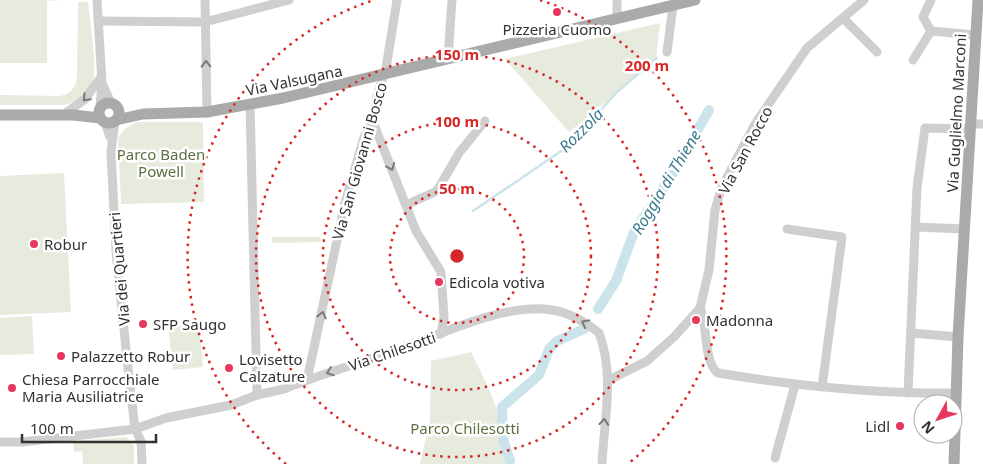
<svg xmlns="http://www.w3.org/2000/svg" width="983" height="464" font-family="'Noto Sans',sans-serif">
<rect width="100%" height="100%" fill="#fff"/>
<!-- green -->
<g fill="#e7ebde">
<polygon points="0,0 61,0 47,1 47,63 0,63"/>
<path d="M78 2H88C90 20 96 60 94 76 91 91 78 100 65 105H0V95L60 96C70 94 75 89 77 78Z"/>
<polygon points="660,23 656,58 614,96 569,132 505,59"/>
<polygon points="136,122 203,122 204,202 121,204 118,138 125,129"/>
<polygon points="64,173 71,312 0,315 0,176"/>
<polygon points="271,237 320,237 321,242 273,243"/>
<polygon points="32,316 34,354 0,355 0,318"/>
<polygon points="199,324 203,367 173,370 168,327"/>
<path d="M471 352C481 373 492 393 498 414 503 432 500 448 511 464H420L430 420 431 361Z"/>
<polygon points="126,437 134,445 134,464 83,464 82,451 74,452 73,441"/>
</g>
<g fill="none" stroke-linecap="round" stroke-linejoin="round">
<!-- stream -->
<polyline stroke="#cbe4ec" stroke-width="2.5" points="473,211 570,145 617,92 657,58"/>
<!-- canal -->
<g stroke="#cbe4ec" stroke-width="10">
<polyline points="598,309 616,281 634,232 673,173 709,110"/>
<polyline points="510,461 503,439 502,407 539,375 549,349 557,341 584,329"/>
</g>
<!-- minor -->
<g stroke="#cfcfcf" stroke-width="9">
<polyline points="97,0 102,82 100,107"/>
<polyline points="205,0 207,112"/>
<polyline points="931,0 923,17 931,31 975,35"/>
<polyline points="617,18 617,0"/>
<polyline points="843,18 877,52"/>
<polyline points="98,21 205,22 289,0"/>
<polyline points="667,52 673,6"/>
<polyline points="448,58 452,0"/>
<polyline points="913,60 931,31"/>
<polyline points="103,85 111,103"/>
<polyline points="250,104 257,395"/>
<polyline points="63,115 85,99 101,77"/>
<polyline points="115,121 111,152 116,251 127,359 135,429 141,441 142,464"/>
<polyline points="105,122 110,137"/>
<polyline points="373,122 416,231 441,272 444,317 441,334"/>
<polyline points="971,124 983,124"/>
<polyline points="406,205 437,191 459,153 485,121"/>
<polyline points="916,227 964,229"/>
<polyline points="787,229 842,237 822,387"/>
<path d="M700 308C708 325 703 362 718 373 797 386 875 394 956 393"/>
<polyline points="911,333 958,337"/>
<polyline points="307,380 345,203 364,137 373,122 377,96 386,68 397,0"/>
<polyline points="609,380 647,361 674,337 700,308 709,270 715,210 721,189 735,162 755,124 807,48 864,0"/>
<polyline points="908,393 917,188 925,128 970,129"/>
<path d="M0 442H22L135 429 166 418 231 405 257 395 284 389C322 374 360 363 399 349 442 334 498 306 544 309 564 310 583 320 599 333 615 375 604 420 602 464"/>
<polyline points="775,458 795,385"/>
</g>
<!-- major -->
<g stroke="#aaa" stroke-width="11">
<circle cx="109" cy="113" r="10"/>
<polyline points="0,115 73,115 100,118"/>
<polyline points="116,120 143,114 207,112 283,98 695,0"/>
<polyline points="954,464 958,337 978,0"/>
</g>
</g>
<!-- one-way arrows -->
<defs><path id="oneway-chevron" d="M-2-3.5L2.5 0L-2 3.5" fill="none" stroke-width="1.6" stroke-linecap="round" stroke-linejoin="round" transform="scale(1.25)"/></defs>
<g stroke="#797979">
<use href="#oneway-chevron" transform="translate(206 64) rotate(-91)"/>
<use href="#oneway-chevron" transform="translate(86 98) rotate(133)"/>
<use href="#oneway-chevron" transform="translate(391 167) rotate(68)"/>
<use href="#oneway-chevron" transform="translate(322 315) rotate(-77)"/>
<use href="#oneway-chevron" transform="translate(585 323) rotate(-151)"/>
<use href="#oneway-chevron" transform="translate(330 372) rotate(161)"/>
<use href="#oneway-chevron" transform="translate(604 422) rotate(-85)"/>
</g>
<!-- distance rings -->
<g fill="none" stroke="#d62828" stroke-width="2.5" stroke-dasharray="2.5 5">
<circle cx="457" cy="256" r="67"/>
<circle cx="457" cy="256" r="134"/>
<circle cx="457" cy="256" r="201"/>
<path d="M286 464A269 269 0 0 1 374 0M540 0A269 269 0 0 1 628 464"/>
</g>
<!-- markers -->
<g fill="#e6375e" stroke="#fff" stroke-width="2">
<circle cx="557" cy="12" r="5"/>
<circle cx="34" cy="244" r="5"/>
<circle cx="439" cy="282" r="5"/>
<circle cx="696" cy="320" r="5"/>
<circle cx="143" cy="324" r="5"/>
<circle cx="61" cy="356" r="5"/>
<circle cx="229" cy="368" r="5"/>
<circle cx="12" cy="388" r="5"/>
<circle cx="900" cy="426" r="5"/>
</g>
<g text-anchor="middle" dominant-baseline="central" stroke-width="5" stroke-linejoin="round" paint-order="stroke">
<!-- poi labels -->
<g font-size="15" fill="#323232" stroke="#fff" text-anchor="start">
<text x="557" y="29" text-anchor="middle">Pizzeria Cuomo</text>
<text x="44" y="244">Robur</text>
<text x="449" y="282">Edicola votiva</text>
<text x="706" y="320">Madonna</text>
<text x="153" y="324">SFP Saugo</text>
<text x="71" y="356">Palazzetto Robur</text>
<text x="239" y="359">Lovisetto<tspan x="239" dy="17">Calzature</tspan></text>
<text x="22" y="379">Chiesa Parrocchiale<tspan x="22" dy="17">Maria Ausiliatrice</tspan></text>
<text x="890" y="426" text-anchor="end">Lidl</text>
</g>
<!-- street labels -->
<g font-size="15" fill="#323232" stroke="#fff">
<text transform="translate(294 80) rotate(-12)">Via Valsugana</text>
<text transform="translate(956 113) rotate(-87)">Via Guglielmo Marconi</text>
<text transform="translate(745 150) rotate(-62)">Via San Rocco</text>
<text transform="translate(359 161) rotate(-74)">Via San Giovanni Bosco</text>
<text transform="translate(119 269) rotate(-95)">Via dei Quartieri</text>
<text transform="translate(392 351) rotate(-19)">Via Chilesotti</text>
</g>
<!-- park labels -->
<g font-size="15" fill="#5c6f3e" stroke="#fff">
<text x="161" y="154">Parco Baden<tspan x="161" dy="17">Powell</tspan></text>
<text x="465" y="428">Parco Chilesotti</text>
</g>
<!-- water labels -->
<g font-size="16" font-style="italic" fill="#3c7b8f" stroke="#fff">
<text transform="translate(581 130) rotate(-45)">Rozzola</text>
<text transform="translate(666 182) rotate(-59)">Roggia di Thiene</text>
</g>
</g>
<circle cx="457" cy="256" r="8" fill="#d62828" stroke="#fff" stroke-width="2.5"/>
<g font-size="15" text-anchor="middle" font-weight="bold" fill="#d62828" stroke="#fff" stroke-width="5" stroke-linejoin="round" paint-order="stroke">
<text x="457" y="60">150 m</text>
<text x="647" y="71">200 m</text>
<text x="457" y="127">100 m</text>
<text x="457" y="194">50 m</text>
</g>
<!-- north arrow -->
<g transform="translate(938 419) rotate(230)"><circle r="24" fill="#ffffff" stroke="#adadad"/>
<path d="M0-4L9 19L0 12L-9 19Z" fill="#e6375e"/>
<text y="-8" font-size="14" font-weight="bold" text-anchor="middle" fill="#323232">N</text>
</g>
<!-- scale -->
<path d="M22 434v8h134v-8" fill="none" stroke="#323232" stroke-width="2.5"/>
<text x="30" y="434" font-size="15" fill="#323232" stroke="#ffffff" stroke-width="4" paint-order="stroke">100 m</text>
</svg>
